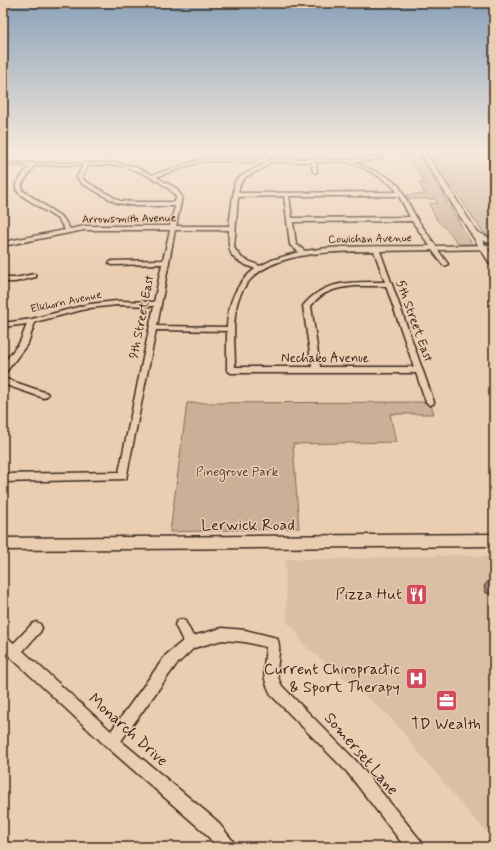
<svg xmlns="http://www.w3.org/2000/svg" width="497" height="850" font-family="Mynerve,sans-serif">
<rect width="100%" height="100%" fill="#ebceb2"/>
<filter id="ink" filterUnits="userSpaceOnUse"><feTurbulence type="fractalNoise" baseFrequency=".025" numOctaves="2"/><feDisplacementMap in="SourceGraphic" scale="8" xChannelSelector="R" yChannelSelector="G"/><feConvolveMatrix kernelMatrix="1 2 1 2 8 2 1 2 1" color-interpolation-filters="sRGB"/></filter>
<g filter="url(#ink)">
<!-- built -->
<polygon fill="#dabfa4" points="456,555 494,557 494,840 461,804 389,716 302,643 296,631 287,622 285,559 339,559"/>
<!-- green -->
<g fill="#cbb097" stroke="#836d5a">
<polygon points="404,151 417,151 472,244 458,244 451,234 437,220 429,204 438,203 435,199 408,199 407,195 425,194 419,183 425,183 415,167 399,155 404,154"/>
<polygon points="429,151 494,151 494,239 482,231"/>
<polygon points="430,402 434,414 390,414 396,442 293,444 299,528 170,532 187,403"/>
</g>
<g fill="none" stroke-linecap="round" stroke-linejoin="round">
<defs>
<g id="minor">
<path d="M263 151H267L268 159H311L313 158 315 159 347 160 382 157 380 159 354 162 386 176 399 186 417 219 436 246 494 245V249L438 250 448 264 445 266 443 265 432 250 380 251 434 402 433 404 430 405 426 402 416 373H231L227 370V331L156 330 126 479 3 482V474L119 472 154 306 117 305 90 308 35 322 28 343 6 372 3 373V364L20 342 27 324 3 327V323L32 319 90 304 117 301 154 302 162 264 112 265 109 263 112 261 163 260 170 230H84L3 246V242L65 230 59 220 24 197 16 190V184L30 165H3V163H117L134 166 152 175 203 159H263ZM203 161 263 162 264 164 243 175 235 181 229 226H176L182 197 176 188 156 177ZM268 162H311L313 172 315 173 317 172 316 162C326 162 337 161 347 162 359 164 392 182 397 192L238 193C242 169 255 178 268 164ZM35 165H83L77 177 81 183 117 203 136 206H175L170 226H84L70 229 63 218 22 190V184ZM88 165C97 165 107 165 116 165 133 167 168 183 176 197L175 202H136L120 201 85 181 82 177ZM284 196 290 245 299 252 272 260 260 266 242 258 234 248 238 197ZM289 196H399L410 217 292 218ZM412 221 430 246C388 247 346 244 305 251L296 244 293 222ZM175 230H229C227 257 232 259 255 269 236 283 228 303 227 327L157 326ZM374 251 385 282C354 282 324 279 303 306L312 367H235C235 346 232 325 237 304 251 249 330 252 374 251ZM355 286H386L414 367H320L311 306C322 291 336 288 355 286Z"/>
<polygon points="34,274 36,275 36,277 15,282 3,282 3,278 15,278"/>
<polygon points="3,378 47,393 48,395 44,398 3,384"/>
<path d="M181 619 185 621 193 636 222 628 245 630 277 638C284 653 271 669 282 686L357 762 421 841 423 847H405L347 772 272 696C261 677 264 668 266 647L245 642 222 640 194 648 176 665 121 741 216 820 233 841 235 847H217L204 832 107 747 3 650V635L14 643 32 624 36 622 40 624 42 628 40 632 23 651 111 731 166 655 183 641 175 625 177 621Z"/>
</g>
<g id="major">
<polygon points="419,151 425,151 477,232 494,240 494,245 482,240 494,258 494,266 490,264"/>
<polygon points="494,534 494,546 3,550 3,538"/>
</g>
</defs>
<!-- minor casing -->
<use href="#minor" stroke="#3b2a1e" stroke-width="3"/>
<!-- major casing -->
<use href="#major" stroke="#3b2a1e" stroke-width="3"/>
<!-- minor -->
<use href="#minor" fill="#ebceb2" fill-rule="evenodd"/>
<!-- major -->
<use href="#major" fill="#ebceb2" fill-rule="evenodd"/>
</g>
<!-- wall -->
<polygon fill="#9b8572" stroke="#3b2a1e" points="494,564 494,594 486,593 484,586 490,579 493,580 491,568"/>
<!-- building -->
<polygon fill="#b49b84" stroke="#3b2a1e" points="490,579 494,580 494,587 492,587"/>
</g>
<!-- sky -->
<linearGradient id="sky" x2="0" y2="1"><stop stop-color="#8ba2b9"/><stop offset="0.56" stop-color="#f6e9dc"/><stop offset="1" stop-color="#f6e9dc" stop-opacity="0"/></linearGradient>
<rect width="497" height="270" fill="url(#sky)"/>
<!-- icons -->
<defs>
<symbol id="restaurant-square" viewBox="-11 -11 22 22"><rect x="-9" y="-9" width="18" height="18" rx="4" fill="#d1495b" stroke="#ebceb2"/><path d="M-5-6h1v4h1v-4h1v4h1v-4h1v5L-1.5 .5V6h-2V.5L-5-1ZM5-6V6H3V1.5H1.5Q1.5-4 5-6Z" fill="#fff"/></symbol>
<symbol id="hospital-square" viewBox="-11 -11 22 22"><rect x="-9" y="-9" width="18" height="18" rx="4" fill="#d1495b" stroke="#ebceb2"/><path d="M-5-5h3v3.5h4V-5h3V5h-3V1.5h-4V5h-3Z" fill="#fff"/></symbol>
<symbol id="office-square" viewBox="-11 -11 22 22"><rect x="-9" y="-9" width="18" height="18" rx="4" fill="#d1495b" stroke="#ebceb2"/><path d="M-6-3h4V-5.5h4V-3h4V5H-6ZM-1-4.5V-3h2v-1.5ZM-6 0V1H6V0Z" fill="#fff"/></symbol>
</defs>
<g fill-rule="evenodd">
<use href="#restaurant-square" x="404" y="582" width="25" height="25"/>
<use href="#hospital-square" x="404" y="666" width="25" height="25"/>
<use href="#office-square" x="434" y="688" width="25" height="25"/>
</g>
<g text-anchor="middle" dominant-baseline="central" stroke-width="3" stroke-linejoin="round" paint-order="stroke">
<!-- far-street labels -->
<g font-size="11" fill="#3b2a1e" stroke="#ebceb2">
<text transform="translate(129 219) rotate(-1)">Arrowsmith Avenue</text>
<text transform="translate(370 239) rotate(-1)">Cowichan Avenue</text>
<text transform="translate(66 302) rotate(-12)">Elkhorn Avenue</text>
</g>
<!-- street labels -->
<g font-size="13" fill="#3b2a1e" stroke="#ebceb2">
<text transform="translate(142 317) rotate(-79)">9th Street East</text>
<text transform="translate(414 321) rotate(70)">5th Street East</text>
<text x="325" y="358">Nechako Avenue</text>
</g>
<!-- park labels -->
<g font-size="13" fill="#513e30" stroke="#ebceb2">
<text x="237" y="472">Pinegrove Park</text>
</g>
<!-- near-street labels -->
<g font-size="16" fill="#3b2a1e" stroke="#ebceb2">
<text x="248" y="525">Lerwick Road</text>
<text transform="translate(128 730) rotate(42)">Monarch Drive</text>
<text transform="translate(361 754) rotate(49)">Somerset Lane</text>
</g>
<!-- near-poi labels -->
<g font-size="16" fill="#3b2a1e" stroke="#ebceb2" text-anchor="end">
<text x="402" y="594">Pizza Hut</text>
<text x="400" y="669">Current Chiropractic<tspan x="400" dy="18">&amp; Sport Therapy</tspan></text>
<text x="446" y="724" text-anchor="middle">TD Wealth</text>
</g>
</g>
<!-- margin -->
<rect width="497" height="850" fill="none" stroke="#ebceb2" stroke-width="16"/>
<rect x="8" y="8" width="481" height="834" fill="none" stroke="#3b2a1e" stroke-width="1.5" filter="url(#ink)"/>
</svg>
